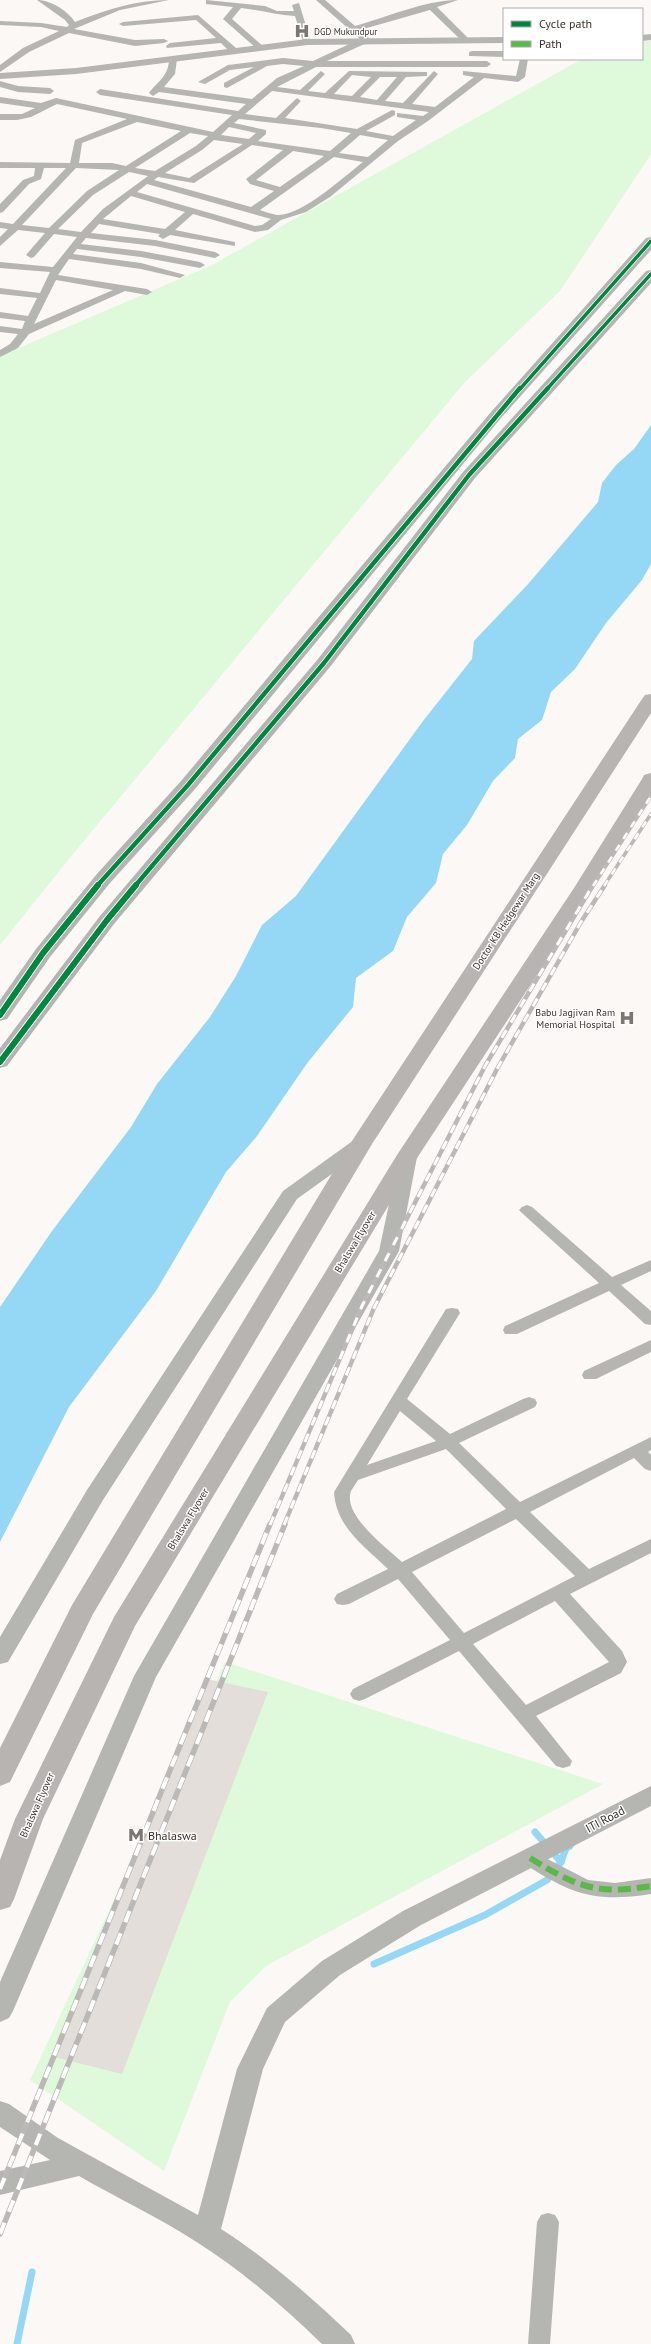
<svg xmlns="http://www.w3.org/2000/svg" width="651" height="2344" font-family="'PT Sans',sans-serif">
<rect width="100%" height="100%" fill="#fcf8f5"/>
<!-- green -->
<g fill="#defadb">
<polygon points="642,41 651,41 651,154 560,291 465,382 73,854 0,945 0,356 212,265 582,59 642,59"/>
<polygon points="225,1662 603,1784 266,1966 230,2002 164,2171 30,2080"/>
</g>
<!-- water -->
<polygon fill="#95d8f5" points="651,425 651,564 642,580 606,623 575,669 551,692 542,720 518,739 515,758 493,781 467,825 443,854 436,883 407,917 393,951 356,978 353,1007 308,1062 257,1136 226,1172 156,1291 69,1407 0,1542 0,1307 52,1231 131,1127 157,1084 210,1017 236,976 262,925 296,896 423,721 472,659 474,641 529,583 598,502 602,483 616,465 634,449"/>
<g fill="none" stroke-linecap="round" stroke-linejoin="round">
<!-- stream -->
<g stroke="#95d8f5" stroke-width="7">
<polyline points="535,1832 561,1862"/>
<polyline points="374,1964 485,1915 547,1880 561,1862 566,1848 570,1846"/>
<polyline points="17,2344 32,2272"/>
</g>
</g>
<!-- building -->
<polygon fill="#e4deda" points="207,1679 268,1692 122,2074 54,2057"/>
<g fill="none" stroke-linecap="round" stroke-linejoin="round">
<!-- minor -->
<g fill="#b5b5b2" fill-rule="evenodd">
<path d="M37 0C50 0 67 10 75 22 106 10 135 0 169 0L120 10 74 29 135 40 164 39 168 41 164 43 135 46 69 33 29 52 0 72V65L23 48 59 31 41 27 0 25V21L41 23 67 27 69 25 65 20Z"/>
<path d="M206 0 265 6 277 11H294L292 5 299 3 311 42 307 45 303 42 295 16C276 15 260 10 241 8L232 19 264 47 257 49 223 19 233 7 206 4Z"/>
<path d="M316 0H325L355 26C387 17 426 0 458 0L437 7 470 40 463 42 430 10 360 30 369 38V42L327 61H487L491 64 487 67H316L277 87 300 90 321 71 325 74 308 91 325 93 349 71 427 72V76L406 77 385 101 403 103 434 71 438 74 412 104 435 107 474 77 463 75V71L516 76 520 59H528L525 77 518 82 484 78 428 121 398 141 330 197 306 212 281 220 268 230 255 232 193 214 175 230 235 242V246L170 235 163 239 158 236 160 234 99 224 91 233 155 240 215 252 220 255 215 258 155 246 86 238 81 244 141 251 200 262 205 265 200 268 141 257 77 249 73 254 141 263 185 275 180 278 141 269 69 259 58 275 147 289 152 292 147 295 125 291 29 334 18 348 0 357V350L10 344 18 334 0 332V326L22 329 25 321 0 318V312L28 316 37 298 0 294V288L40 293 50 272 0 268V262L53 267 77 237 54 234 34 257 31 258 26 255 45 233 18 230 0 246V237L8 229 0 228V222L13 224 66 168H44L41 179 29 184 3 212 0 213V204L23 180 34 176 35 168H0V162L70 163 75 140 127 119 57 104 31 117 17 120H0V114H22L35 108 0 103V97L41 103 56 98 213 132 232 115 100 95 96 92 100 89 238 111 246 104 159 92 153 96 149 93C158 81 169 76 169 59L173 56 177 59 175 74 164 87 252 99 277 78 304 66 283 64 267 66 227 88 224 87V83L254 67 230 70 205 84 198 82 228 65 283 58 313 61 360 39ZM352 75 371 77 352 96 334 94ZM380 77H397L377 100 360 97ZM272 91 429 112 423 116 397 113V117L416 120 393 136 366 131 395 115V111L392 110 357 129 285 118 301 101 297 98 276 118 245 114ZM239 119 321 128 351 133 330 151 258 141 266 134V130L234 123ZM137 122 181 131 126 166 112 163H79L82 143ZM229 127 256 133 249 139 221 135ZM190 133 208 136 196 146 155 171 135 168ZM360 135 388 140 368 157 339 153ZM214 140 243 144 189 178 165 173 202 150ZM252 145 283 150 246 179 250 184 274 191 251 207 154 180 158 177 194 183ZM293 151 324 156 280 187 256 180ZM334 157 363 162C345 176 300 217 277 215 272 214 265 212 260 210ZM76 168 119 170 87 191 49 228 22 225ZM129 172 148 176 103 209 81 232 58 229 93 195ZM147 184 271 219 262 225 255 226 137 192ZM131 196 185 212 165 229 103 219ZM56 280 113 290 34 324Z"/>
<polygon points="198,15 236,48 236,52 230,52 221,43 167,48 166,46 170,43 216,38 196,20 123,26 119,24 123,22"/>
<polygon points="472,51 504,51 504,57 469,56 469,52"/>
<polygon points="0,81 18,86 50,88 54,91 50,94 18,92 0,87"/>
<polygon points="527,1205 532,1207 612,1277 651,1260 651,1271 621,1285 651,1311 651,1325 645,1324 609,1291 517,1334 505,1334 503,1330 505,1326 599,1283 522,1213 519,1210 522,1207"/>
<path d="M452 1308 458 1309 460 1313 407 1399 450 1434 523 1399 529 1397 535 1399 537 1403 535 1407 459 1443 520 1502 651 1437V1450L648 1452 651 1455V1471L645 1469 634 1458 530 1512 589 1569 651 1539V1553L570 1594 622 1651 627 1662 621 1673 536 1716 572 1761 570 1766 563 1768 556 1766 459 1651 365 1699 359 1701 353 1699 350 1694 353 1689 450 1640 398 1579 349 1604 343 1605 337 1604 334 1599 337 1594 388 1569C364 1546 336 1527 334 1492L446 1309ZM400 1411 436 1441 367 1465ZM446 1449 506 1509 402 1562C387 1548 342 1515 351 1491 353 1487 356 1484 358 1480ZM516 1519 575 1576 464 1633 412 1572ZM555 1601 609 1662 526 1705 473 1644Z"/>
<polygon points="651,1340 651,1352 596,1379 584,1379 582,1375 584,1371"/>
<path d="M530 1850 588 1880 615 1883 651 1878V1894C594 1903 571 1894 523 1863L520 1858 523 1853Z"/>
<polygon points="548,2213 555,2215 559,2222 550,2344 528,2344 537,2222 541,2215"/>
</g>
<!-- tertiary -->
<g fill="#b5b5b2" fill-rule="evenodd">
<polygon points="651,34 651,40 642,41 642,35"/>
<polygon points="504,37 504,43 307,45 76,74 0,79 0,73 76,68 307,39"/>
<polygon points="361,1138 368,1140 370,1144 368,1148 297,1199 103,1500 8,1662 0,1664 0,1637 87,1490 283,1191 354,1140"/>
<polygon points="408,1151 415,1153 417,1157 399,1251 156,1677 13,2011 9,2018 0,2022 0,1982 134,1676 379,1251 399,1157 401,1153"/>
<path d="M651 1786V1806L421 1925 340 1975 285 2022 263 2069 221 2229C268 2259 310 2296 351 2335L355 2344H322C283 2306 241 2270 195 2241 158 2217 117 2198 79 2176L0 2195V2171L50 2160 0 2127V2101L9 2104 58 2138 198 2215 237 2069 267 2008 322 1961 403 1911Z"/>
</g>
<!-- secondary -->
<g fill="#b5b4b1" fill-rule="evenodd">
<polygon points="651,237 651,250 501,418 195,789 110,883 50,957 7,1019 0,1021 0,1000 36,949 96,875 181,781 491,412 646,238"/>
<polygon points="651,270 651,283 475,478 330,667 114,924 7,1066 0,1068 0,1048 100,916 318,659 463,472 646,271"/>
</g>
<!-- trunk -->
<g fill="#b7b4b2" fill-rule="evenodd">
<polygon points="651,694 651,713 372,1144 93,1614 10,1782 0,1786 0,1748 72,1605 350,1144 642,699 645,695"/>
<polygon points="651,773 651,794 594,888 419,1155 135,1626 43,1819 14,1899 10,1907 0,1910 0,1860 15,1819 114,1617 397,1155 574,888 642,779 644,775"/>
</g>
<defs>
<g id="rail-far2">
<polyline points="593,886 651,796"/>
<polyline points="604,886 651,814"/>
</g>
<g id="rail-far1">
<polyline points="270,1525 362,1306 485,1066 593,885"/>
<polyline points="284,1525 374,1308 497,1069 581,922 605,885"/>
</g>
<g id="rail">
<polyline points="0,2189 270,1524"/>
<polyline points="0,2234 285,1524"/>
</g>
</defs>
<!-- rail-far2 casing -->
<use href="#rail-far2" stroke="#bbb8b5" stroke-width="3.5"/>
<!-- rail-far1 casing -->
<use href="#rail-far1" stroke="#bbb8b5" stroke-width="4.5"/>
<!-- rail casing -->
<use href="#rail" stroke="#bbb8b5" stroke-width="5.5"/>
<!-- rail-far2 -->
<use href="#rail-far2" stroke="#fff" stroke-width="2.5" stroke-dasharray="7" stroke-linecap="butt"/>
<!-- rail-far1 -->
<use href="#rail-far1" stroke="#fff" stroke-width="3" stroke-dasharray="9" stroke-linecap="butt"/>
<!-- rail -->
<use href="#rail" stroke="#fff" stroke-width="4" stroke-dasharray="12" stroke-linecap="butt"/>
<!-- quiet -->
<path stroke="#58b947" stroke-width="6" stroke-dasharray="13 6" stroke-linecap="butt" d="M530 1858C577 1887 596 1895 651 1886"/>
<defs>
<g id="cycleway-far2">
<polyline points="520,389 651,241"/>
<polyline points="547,389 651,274"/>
</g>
<g id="cycleway-far1">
<polyline points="97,886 188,785 520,388"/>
<polyline points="135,886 324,663 469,475 548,388"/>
</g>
<g id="cycleway">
<polyline points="0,1015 43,953 98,885"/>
<polyline points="0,1062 107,920 136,885"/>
</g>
</defs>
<!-- cycleway-far2 casing -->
<use href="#cycleway-far2" stroke="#fff" stroke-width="5"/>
<!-- cycleway-far1 casing -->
<use href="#cycleway-far1" stroke="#fff" stroke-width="6"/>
<!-- cycleway casing -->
<use href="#cycleway" stroke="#fff" stroke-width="8"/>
<!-- cycleway-far2 -->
<use href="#cycleway-far2" stroke="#00873e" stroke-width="3.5"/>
<!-- cycleway-far1 -->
<use href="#cycleway-far1" stroke="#00873e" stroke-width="4.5"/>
<!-- cycleway -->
<use href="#cycleway" stroke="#00873e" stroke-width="6"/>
</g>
<!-- icons -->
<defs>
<symbol id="hospital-bare" viewBox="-9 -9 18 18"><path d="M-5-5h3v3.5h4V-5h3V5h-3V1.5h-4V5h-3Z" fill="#7d7772" stroke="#fff" stroke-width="2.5" paint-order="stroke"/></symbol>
<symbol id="metro-bare" viewBox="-9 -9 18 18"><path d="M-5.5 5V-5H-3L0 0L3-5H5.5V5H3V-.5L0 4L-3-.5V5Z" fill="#7d7772" stroke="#fff" stroke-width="2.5" paint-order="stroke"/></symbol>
</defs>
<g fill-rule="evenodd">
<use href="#hospital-bare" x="291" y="20" width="22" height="22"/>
<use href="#hospital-bare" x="616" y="1007" width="22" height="22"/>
<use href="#metro-bare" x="125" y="1824" width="22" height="22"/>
</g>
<g text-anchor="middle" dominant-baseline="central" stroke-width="3" stroke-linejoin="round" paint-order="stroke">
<!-- far-poi labels -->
<g font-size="9" fill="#39312c" stroke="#fff" text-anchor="start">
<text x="314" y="31">DGD Mukundpur</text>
</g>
<!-- street labels -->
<g font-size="10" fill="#39312c" stroke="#fff">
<text transform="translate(506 921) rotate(-57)">Doctor KB Hedgewar Marg</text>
<text transform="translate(355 1242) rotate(-59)">Bhalswa Flyover</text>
<text transform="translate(188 1519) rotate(-59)">Bhalswa Flyover</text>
<text transform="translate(37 1805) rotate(-66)">Bhalswa Flyover</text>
</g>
<!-- poi labels -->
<g font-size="10" fill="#39312c" stroke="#fff" text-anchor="end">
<text x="615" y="1012">Babu Jagjivan Ram<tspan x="615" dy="12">Memorial Hospital</tspan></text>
</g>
<!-- near-street labels -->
<g font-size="12" fill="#39312c" stroke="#fff">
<text transform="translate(605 1819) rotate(-28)">ITI Road</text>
</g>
<!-- near-poi labels -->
<g font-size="12" fill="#39312c" stroke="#fff" text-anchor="start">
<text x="148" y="1835">Bhalaswa</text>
</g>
</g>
<!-- legend -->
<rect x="503" y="8" width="140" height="52" fill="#ffffff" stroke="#b0adab"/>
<rect x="511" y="21" width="20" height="6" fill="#00873e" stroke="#b0adab"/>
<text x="539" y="28" font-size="12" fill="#39312c">Cycle path</text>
<rect x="511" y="41" width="20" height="6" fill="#58b947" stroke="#b0adab"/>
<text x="539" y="48" font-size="12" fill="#39312c">Path</text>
</svg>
